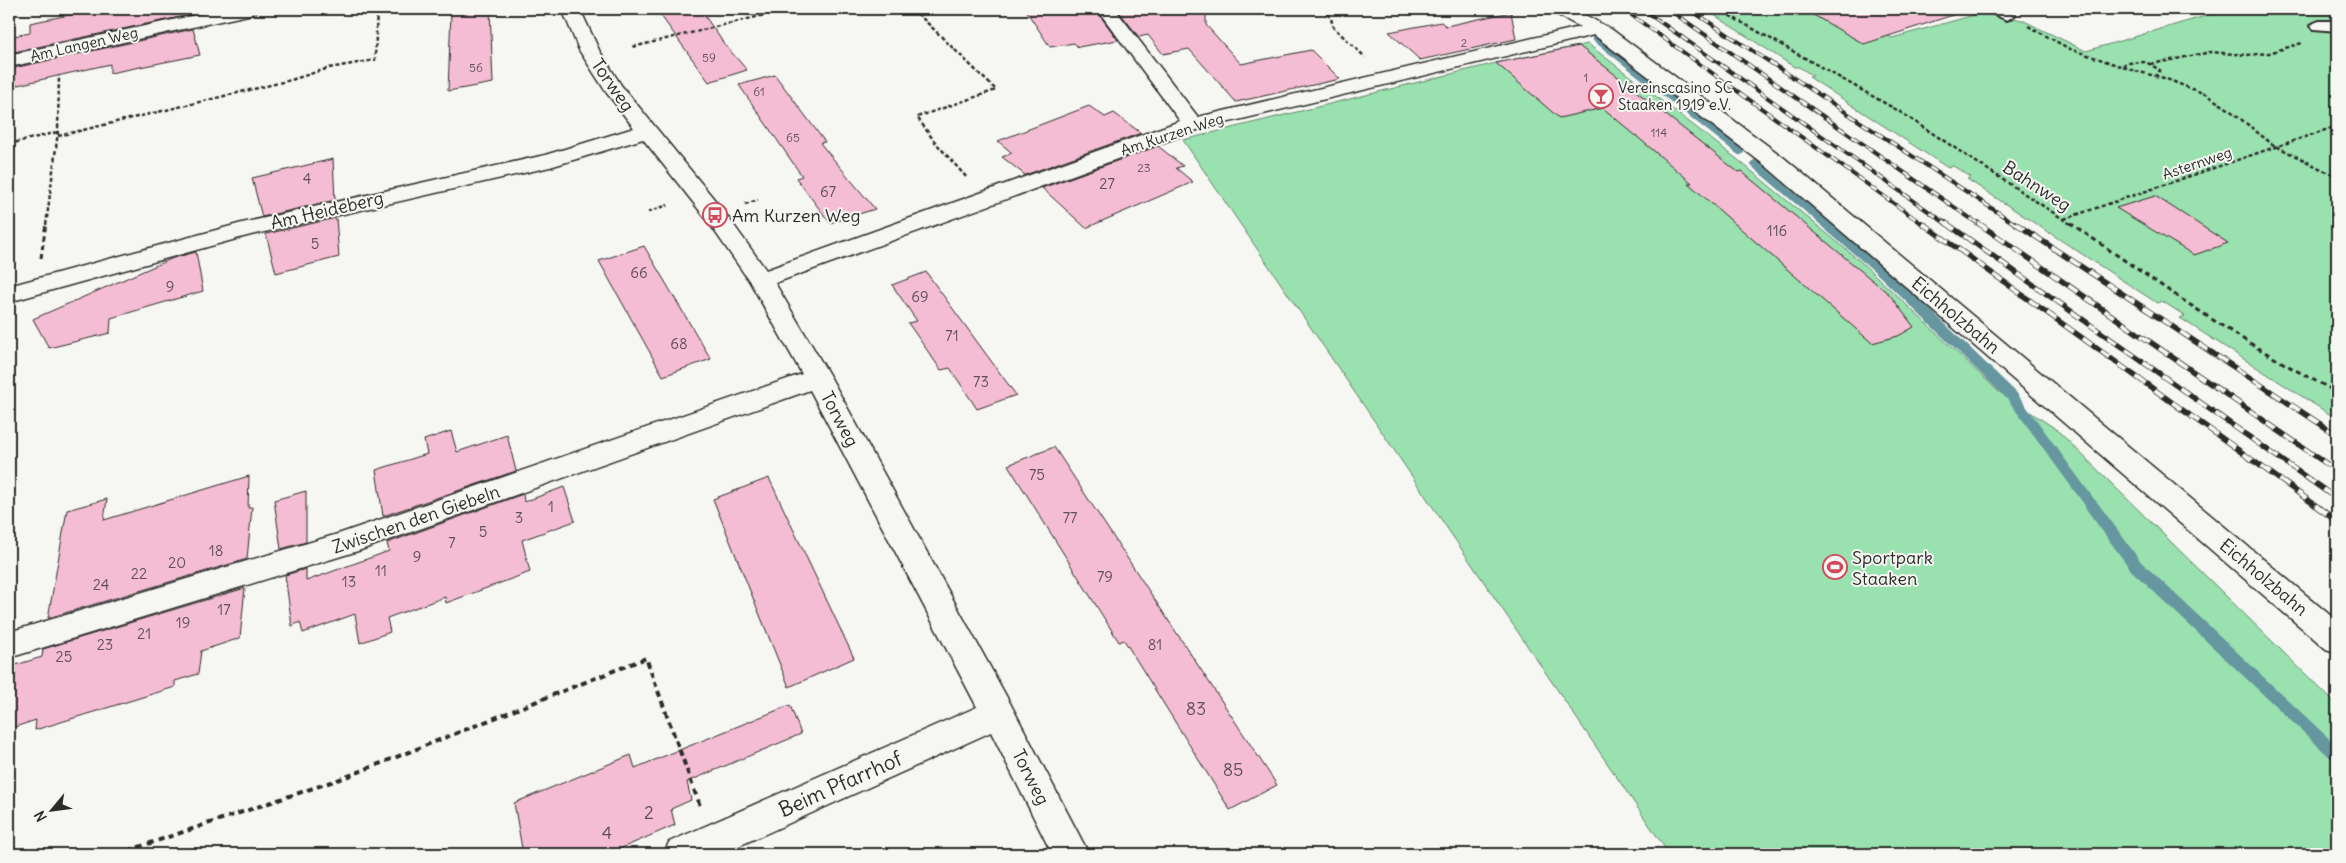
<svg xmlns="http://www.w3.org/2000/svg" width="2346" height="863" font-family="Delius,sans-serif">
<rect width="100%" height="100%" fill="#f6f6f2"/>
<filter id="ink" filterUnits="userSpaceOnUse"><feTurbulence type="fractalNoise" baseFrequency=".02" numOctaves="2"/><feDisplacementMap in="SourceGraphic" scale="10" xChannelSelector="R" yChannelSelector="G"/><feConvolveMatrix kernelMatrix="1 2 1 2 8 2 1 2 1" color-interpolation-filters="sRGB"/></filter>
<g filter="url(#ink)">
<!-- green -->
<g fill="#99e1ae" stroke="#62866c">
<polygon points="1705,9 1840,9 1892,38 1985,12 2022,20 2086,51 2229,9 2337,9 2337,419 2180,318 2185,316 2162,301 2157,303 1967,179 1971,177 1953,166 1948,168 1809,77 1813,76 1799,67 1794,67"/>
<polygon points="1588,44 1737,159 1860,261 1998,391 2056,429 2337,705 2337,854 1669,854 1183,140 1496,63"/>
</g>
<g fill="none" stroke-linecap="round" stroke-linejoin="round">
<!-- stream-far2 -->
<g stroke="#66969f" stroke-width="8">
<polyline points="1596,38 1740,151"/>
<polyline points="1755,164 1827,225"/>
</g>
<!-- stream-far1 -->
<polyline stroke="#66969f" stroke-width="11" points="1826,223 1879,268 2012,396 2093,507"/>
<!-- stream -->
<polyline stroke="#66969f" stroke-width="13" points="2092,506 2136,566 2337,755"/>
</g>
<!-- building -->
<g fill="#f5bdd3" stroke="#2b2b2b">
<polygon points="98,9 187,9 189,15 9,53 9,37 30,33 30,23"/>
<polygon points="466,9 490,9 493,83 448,91 451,11"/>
<polygon points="656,9 700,9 725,45 747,70 709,82"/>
<polygon points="1025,9 1095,9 1118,40 1078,47 1074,43 1050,47"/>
<polygon points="1117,9 1206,9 1206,25 1241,64 1311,50 1340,79 1236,102 1189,49 1163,54 1148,35 1139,37"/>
<polygon points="1803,9 1952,9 1953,15 1864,44"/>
<polygon points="1511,12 1516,39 1420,60 1389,32 1441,22 1446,26"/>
<polygon points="193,29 200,55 110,73 110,64 9,87 9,69"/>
<polygon points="1579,46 1738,172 1741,171 1890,295 1914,327 1898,336 1872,343 1688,183 1692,183 1603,108 1559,118 1496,63"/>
<polygon points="775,75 825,142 820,143 875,209 830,223 796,178 802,176 739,85"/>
<polygon points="1089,106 1105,117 1114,113 1141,133 1025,175 1002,157 1012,153 998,141"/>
<polygon points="1158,146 1183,166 1176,168 1193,182 1086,228 1042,188"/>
<polygon points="333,159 335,200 262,217 252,178"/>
<polygon points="2155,196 2228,243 2194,255 2116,208"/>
<polygon points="336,218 339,257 276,273 266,234"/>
<polygon points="644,246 690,324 711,359 663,376 599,261"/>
<polygon points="196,252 203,291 111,318 110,333 49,348 33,319 173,258"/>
<polygon points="926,272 1016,395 977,409 950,368 941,370 908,323 917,321 892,285"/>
<polygon points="451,431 457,452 507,435 516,471 383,516 376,470 427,454 424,440"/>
<polygon points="1054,447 1277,785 1230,810 1124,640 1119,642 1008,465"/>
<polygon points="249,476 248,508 252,507 247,559 48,618 67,510 107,499 104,520"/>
<polygon points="769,478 854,658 789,687 713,499"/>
<polygon points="564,487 575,521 522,540 530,572 446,603 445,597 387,618 390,632 360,643 355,614 303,633 300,622 292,626 285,575 306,569 306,581 389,551 387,543 523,494 524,502"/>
<polygon points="306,491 306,542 281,549 274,500"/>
<polygon points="245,588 240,638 201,651 198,674 175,681 175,687 35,730 36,720 9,729 9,667 42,657 43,649"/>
<polygon points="790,705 801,734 687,782 691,800 671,809 675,825 608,854 523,854 514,803 631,755 635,768"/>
</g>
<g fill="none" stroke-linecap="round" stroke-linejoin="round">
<defs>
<g id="lane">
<polygon points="1986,9 2006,9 2015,15 2007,20 1989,12"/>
<polygon points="2319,21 2337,21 2337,31 2314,29 2311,26 2314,23"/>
</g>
<g id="street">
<polygon points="224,9 257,9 255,13 248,15 9,67 9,55"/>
<polygon points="562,9 580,9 599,50 621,85 723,210 766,270 1180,121 1097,9 1115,9 1198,117 1580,27 1554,13 1552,9 1574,9 1611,29 1783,157 2337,621 2337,653 2326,649 1767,167 1594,35 1200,129 775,283 831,378 1010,703 1089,854 1052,854 991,732 721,854 664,854 669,842 977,707 810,390 358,551 9,658 9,632 341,533 802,374 750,282 707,220 643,139 550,167 247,236 9,302 9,286 242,223 545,155 634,128 606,92 579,50"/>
</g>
</defs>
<!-- lane casing -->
<use href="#lane" stroke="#2b2b2b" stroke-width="4"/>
<!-- street casing -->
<use href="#street" stroke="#2b2b2b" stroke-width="3"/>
<!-- path-far2 -->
<g stroke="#2b2b2b" stroke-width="2.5" stroke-dasharray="4 2.5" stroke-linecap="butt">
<polyline points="913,9 996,90 917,117 935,142 967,178"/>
<polyline points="1323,9 1331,18 1333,27 1365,57"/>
<polyline points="1718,9 1897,110 2072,225"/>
<polyline points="2028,26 2070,49 2135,71 2164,78 2205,94 2227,108 2272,144 2337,177"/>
<polyline points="633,47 789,9"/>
<polyline points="2151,64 2211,52 2247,55 2269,53 2302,43"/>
<polyline points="2123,66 2126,63 2146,62 2160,70 2156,76"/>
<polyline points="58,136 291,80 329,68 375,60 377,9"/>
<polyline points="9,144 58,132"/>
<polyline points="745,204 758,200"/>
<polyline points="648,212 668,205"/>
<polyline points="2064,219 2337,126"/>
<polyline points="46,225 58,132 59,75"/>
</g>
<!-- path-far1 -->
<g stroke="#2b2b2b" stroke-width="3" stroke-dasharray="5 4" stroke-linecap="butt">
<path d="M2070 223C2157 282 2243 345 2337 392"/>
<polyline points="41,258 46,223"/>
</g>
<!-- path -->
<polyline stroke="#2b2b2b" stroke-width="4" stroke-dasharray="6 4.5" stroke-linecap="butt" points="118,854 346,777 646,658 700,806"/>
<!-- lane -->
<use href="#lane" fill="#f6f6f2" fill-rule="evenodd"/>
<!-- street -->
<use href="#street" fill="#f6f6f2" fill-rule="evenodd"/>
<defs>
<g id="rail-far2">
<polyline points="1623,9 1924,225"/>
<polyline points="1642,9 1948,225"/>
<polyline points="1668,9 1980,225"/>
<polyline points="1689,9 2017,225"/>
</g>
<g id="rail-far1">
<polyline points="1922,223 2318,507"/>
<polyline points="1946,223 2337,499"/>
<polyline points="1978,223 2337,471"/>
<polyline points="2015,223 2337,435"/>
</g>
<polyline id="rail" points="2316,506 2337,521"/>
</defs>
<!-- rail-far2 casing -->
<use href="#rail-far2" stroke="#2b2b2b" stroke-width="4"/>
<!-- rail-far1 casing -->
<use href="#rail-far1" stroke="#2b2b2b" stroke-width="5.5"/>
<!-- rail casing -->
<use href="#rail" stroke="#2b2b2b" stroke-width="6"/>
<!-- rail-far2 -->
<use href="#rail-far2" stroke="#f6f6f2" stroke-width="2.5" stroke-dasharray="8" stroke-linecap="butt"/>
<!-- rail-far1 -->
<use href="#rail-far1" stroke="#f6f6f2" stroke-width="4" stroke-dasharray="11" stroke-linecap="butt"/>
<!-- rail -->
<use href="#rail" stroke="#f6f6f2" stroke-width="4.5" stroke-dasharray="13" stroke-linecap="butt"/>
</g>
</g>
<!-- icons -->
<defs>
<symbol id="bar-ring" viewBox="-11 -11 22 22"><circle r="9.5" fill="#f6f6f2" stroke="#d1495b" stroke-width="1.5"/><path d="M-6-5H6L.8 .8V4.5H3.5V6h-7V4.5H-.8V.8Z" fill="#d1495b"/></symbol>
<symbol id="bus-ring" viewBox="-11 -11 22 22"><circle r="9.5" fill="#f6f6f2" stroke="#d1495b" stroke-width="1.5"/><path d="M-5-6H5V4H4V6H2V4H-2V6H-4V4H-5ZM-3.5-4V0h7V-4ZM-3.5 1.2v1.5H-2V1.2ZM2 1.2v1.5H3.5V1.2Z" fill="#d1495b"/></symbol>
<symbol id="stadium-ring" viewBox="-11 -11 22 22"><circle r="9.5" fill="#f6f6f2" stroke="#d1495b" stroke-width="1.5"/><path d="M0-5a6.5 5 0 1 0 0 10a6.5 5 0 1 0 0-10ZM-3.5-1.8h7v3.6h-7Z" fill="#d1495b"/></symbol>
</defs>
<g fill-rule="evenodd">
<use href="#bar-ring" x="1587" y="82" width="28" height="28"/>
<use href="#bus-ring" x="701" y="201" width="28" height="28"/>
<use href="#stadium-ring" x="1821" y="553" width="28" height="28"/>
</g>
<g text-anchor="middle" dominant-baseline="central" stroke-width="4" stroke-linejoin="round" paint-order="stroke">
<!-- far-number labels -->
<g font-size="12" fill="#5e5055">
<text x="1464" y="42">2</text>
<text x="709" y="57">59</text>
<text x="476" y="67">56</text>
<text x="1586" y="77">1</text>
<text x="759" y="91">61</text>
<text x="1659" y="132">114</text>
<text x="793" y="137">65</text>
<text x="1144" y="167">23</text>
</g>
<!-- far-street labels -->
<g font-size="15" fill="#2b2b2b" stroke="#f6f6f2">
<text transform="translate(84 44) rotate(-13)">Am Langen Weg</text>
<text transform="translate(1172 134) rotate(-18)">Am Kurzen Weg</text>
<text transform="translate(2197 163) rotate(-19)">Asternweg</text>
</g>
<!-- far-poi labels -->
<g font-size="15" fill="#2b2b2b" stroke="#f6f6f2" text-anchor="start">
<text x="1618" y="87">Vereinscasino SC<tspan x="1618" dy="17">Staaken 1919 e.V.</tspan></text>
</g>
<!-- number labels -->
<g font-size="15" fill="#5e5055">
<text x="307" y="178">4</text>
<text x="1107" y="183">27</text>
<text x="828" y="191">67</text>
<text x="1777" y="230">116</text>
<text x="315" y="243">5</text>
<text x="639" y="272">66</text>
<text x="170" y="286">9</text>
<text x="920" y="296">69</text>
<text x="952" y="335">71</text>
<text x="679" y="343">68</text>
<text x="981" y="381">73</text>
<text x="1037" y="474">75</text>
<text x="551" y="506">1</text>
<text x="519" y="517">3</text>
<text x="1070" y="517">77</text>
<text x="483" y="531">5</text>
<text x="452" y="542">7</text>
<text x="216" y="550">18</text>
<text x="417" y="556">9</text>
<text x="177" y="562">20</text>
<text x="381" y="570">11</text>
<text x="139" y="573">22</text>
<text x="1105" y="576">79</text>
<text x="349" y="581">13</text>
<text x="101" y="584">24</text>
<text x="224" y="609">17</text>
<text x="183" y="622">19</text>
<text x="144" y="633">21</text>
<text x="105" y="644">23</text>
<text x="1155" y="644">81</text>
<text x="64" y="656">25</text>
</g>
<!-- street labels -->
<g font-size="18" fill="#2b2b2b" stroke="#f6f6f2">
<text transform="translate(613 85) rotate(55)">Torweg</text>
<text transform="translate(2037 186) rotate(33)">Bahnweg</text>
<text transform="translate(327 210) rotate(-13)">Am Heideberg</text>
<text transform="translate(1956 315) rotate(40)">Eichholzbahn</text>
<text transform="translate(840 419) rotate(62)">Torweg</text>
<text transform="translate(416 519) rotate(-19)">Zwischen den Giebeln</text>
<text transform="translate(2264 577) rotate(40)">Eichholzbahn</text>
<text transform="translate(1031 777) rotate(63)">Torweg</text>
</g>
<!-- poi labels -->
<g font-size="18" fill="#2b2b2b" stroke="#f6f6f2" text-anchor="start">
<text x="732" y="215">Am Kurzen Weg</text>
<text x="1852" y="557">Sportpark<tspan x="1852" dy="21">Staaken</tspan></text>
</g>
<!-- near-number labels -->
<g font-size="18" fill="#5e5055">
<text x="1196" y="708">83</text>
<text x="1233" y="769">85</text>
<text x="649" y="812">2</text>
<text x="607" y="832">4</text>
</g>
<!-- near-street labels -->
<g font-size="21" fill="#2b2b2b" stroke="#f6f6f2">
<text transform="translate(840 784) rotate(-24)">Beim Pfarrhof</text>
</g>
</g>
<!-- margin -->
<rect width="2346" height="863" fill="none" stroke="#f6f6f2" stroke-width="30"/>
<rect x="15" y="15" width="2316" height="833" fill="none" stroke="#2b2b2b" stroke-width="2" filter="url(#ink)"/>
<!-- north arrow -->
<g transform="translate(52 810) rotate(241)" stroke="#f6f6f2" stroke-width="4" paint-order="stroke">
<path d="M0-4L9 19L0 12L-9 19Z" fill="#2b2b2b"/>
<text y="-8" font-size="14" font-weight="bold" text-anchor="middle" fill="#2b2b2b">N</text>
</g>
</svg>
